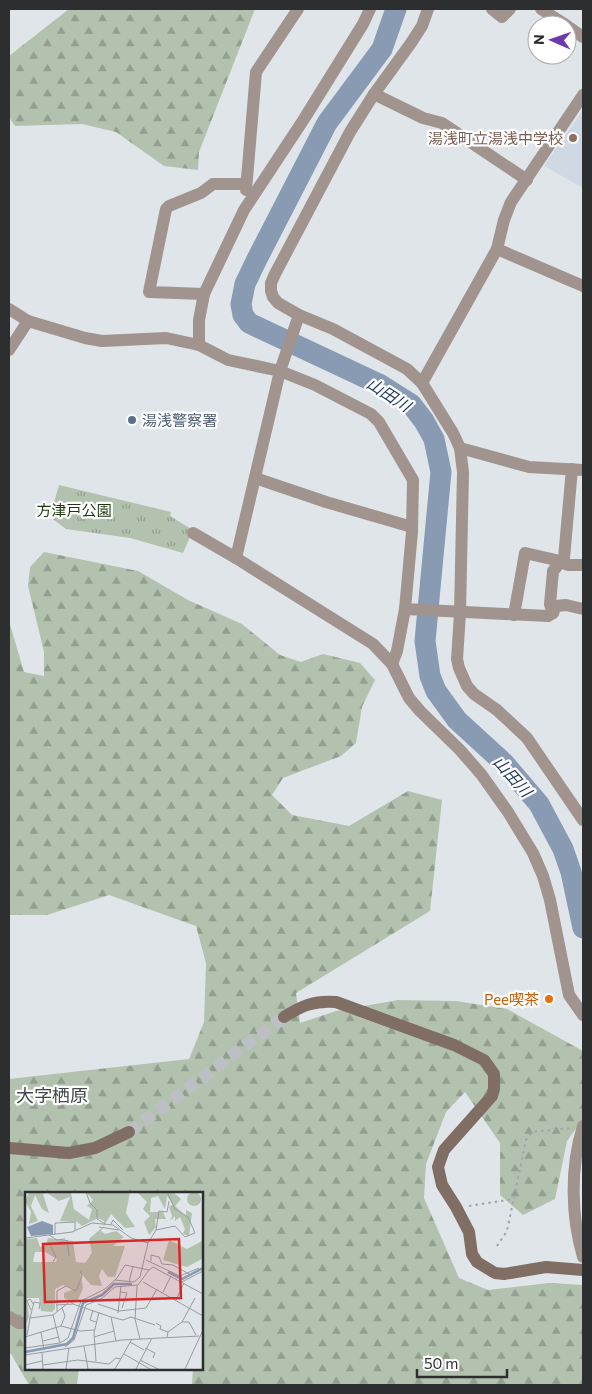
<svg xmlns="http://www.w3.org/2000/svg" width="592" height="1394" font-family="Commissioner,'Noto Sans JP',sans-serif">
<defs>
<pattern id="grass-tufts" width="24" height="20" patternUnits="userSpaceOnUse" patternTransform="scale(1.25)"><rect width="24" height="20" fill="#b3c2ae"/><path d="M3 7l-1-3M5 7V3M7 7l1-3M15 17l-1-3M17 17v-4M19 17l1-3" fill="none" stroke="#929e8e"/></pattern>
<pattern id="forest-firs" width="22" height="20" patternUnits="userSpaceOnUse" patternTransform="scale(1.25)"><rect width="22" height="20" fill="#b3c2ae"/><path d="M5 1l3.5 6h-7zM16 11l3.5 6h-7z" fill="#929e8e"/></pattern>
</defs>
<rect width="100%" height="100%" fill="#e0e5ea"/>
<!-- built -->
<polygon fill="#cfd9e3" points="583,110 583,188 544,166"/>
<!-- grass -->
<polygon fill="url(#grass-tufts)" points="59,485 171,512 170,516 193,530 183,553 130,538 66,529 50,517"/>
<!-- forest -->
<g fill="url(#forest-firs)">
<polygon points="69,9 255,9 199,152 198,170 164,166 116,132 82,124 15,126 9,117 9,56"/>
<polygon points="44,552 138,571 188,600 242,624 280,655 301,662 323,654 360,663 375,680 362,707 356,743 341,756 283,778 272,795 292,815 349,826 408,791 442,800 430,911 296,993 300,1023 336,1011 398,1000 456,1001 507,1009 583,1051 583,1119 567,1141 555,1199 523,1215 500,1195 500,1143 465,1092 446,1112 426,1164 424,1198 459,1278 488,1290 549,1283 583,1285 583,1385 192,1385 193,1368 201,1368 201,1193 26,1193 26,1368 79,1368 77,1385 29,1385 11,1354 9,1354 9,1079 189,1059 204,1022 206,963 196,926 109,895 47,915 9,915 9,621 24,672 44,676 44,652 28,586 30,567"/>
</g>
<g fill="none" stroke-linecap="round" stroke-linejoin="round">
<!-- river -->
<polyline stroke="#899ab3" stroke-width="21" points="396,9 382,49 327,123 257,259 245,284 241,304 243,315 249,323 381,385 411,404 424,421 434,439 441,472 425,641 430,676 436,691 457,720 504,763 539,804 563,849 571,872 583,928"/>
<!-- secondary-tunnel -->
<polyline stroke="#bcc0c5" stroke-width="12" stroke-dasharray="12 6" stroke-linecap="butt" points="129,1132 284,1017"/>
<!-- path -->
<g stroke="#a1a5a9" stroke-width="2" stroke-dasharray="2.5 4" stroke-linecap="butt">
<polyline points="469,1206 513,1199"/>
<polyline points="497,1246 507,1231 526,1140 532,1132 571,1128"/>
</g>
<!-- street -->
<g stroke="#a1938d" stroke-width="12">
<polyline points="428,9 422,26 411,43 374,94 350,132 275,274 271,283 271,291 273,297 278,303 299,315 333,329 407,369 422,383 453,433 460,448 463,472 460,613 457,659 459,668 467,686 474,694 497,710 527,738 583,820"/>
<polyline points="492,9 502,17 510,9"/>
<polyline points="541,9 566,25"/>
<polyline points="567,26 583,37"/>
<polyline points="374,94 423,118 442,123 527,180"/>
<polyline points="246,190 256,72 298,9"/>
<polyline points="497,249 583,286"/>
<polyline points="204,294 149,292 166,209 169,206 201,193 213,184 246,184"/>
<polyline points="9,309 28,321 85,338 102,341 166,338 199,345 228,360 280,371 315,385 371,414 379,422 413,480 412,532 405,609 397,651 392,664"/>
<polyline points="299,315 280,371 236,558 373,644 392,664 409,698 420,711 460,750 481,774 508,812 533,853 543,876 550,900 569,995 583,1015"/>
<polyline points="199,345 199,320 204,294 244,210 304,119 363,24 370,9"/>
<polyline points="9,350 28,321"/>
<polyline points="422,383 497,249 504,220 511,202 583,95"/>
<polyline points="460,448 529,467 583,470"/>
<polyline points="255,478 326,502 412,527"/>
<polyline points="193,533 236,558"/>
<polyline points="405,609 548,616 553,613 556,606 566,605 583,609"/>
<polyline points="553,613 550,604 553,571 564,558 572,469"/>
<polyline points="514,615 525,553 556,560 568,565 583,565"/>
<path d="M583 1126C570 1167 571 1216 583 1257"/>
<polyline points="9,1317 19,1323 26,1323"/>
</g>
<!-- secondary -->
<g stroke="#806d63" stroke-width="12">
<path d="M284 1017C301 1006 315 1000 336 1002L454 1045 484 1060 494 1074V1089L492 1096 444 1150 438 1167 442 1185 456 1207 469 1232 472 1254 477 1262 495 1273 504 1274 546 1267 583 1270"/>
<polyline points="9,1148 69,1153 95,1148 129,1132"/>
</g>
</g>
<!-- markers -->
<circle fill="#8d6e63" stroke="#fff" stroke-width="2" cx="573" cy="138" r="5"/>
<circle fill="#5c6f8a" stroke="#fff" stroke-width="2" cx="132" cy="420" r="5"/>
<circle fill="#e8710a" stroke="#fff" stroke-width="2" cx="549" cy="999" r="5"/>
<g text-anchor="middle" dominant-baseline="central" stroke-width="4.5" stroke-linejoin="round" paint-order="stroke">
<!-- education labels -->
<g font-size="15" fill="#785e54" stroke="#fff" text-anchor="end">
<text x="563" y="138">湯浅町立湯浅中学校</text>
</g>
<!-- service labels -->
<g font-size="15" fill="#4e5e75" stroke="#fff" text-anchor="start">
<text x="142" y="420">湯浅警察署</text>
</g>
<!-- park labels -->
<g font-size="15" fill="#1b360e" stroke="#fff">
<text x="74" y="510">方津戸公園</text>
</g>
<!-- food labels -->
<g font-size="15" fill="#c56008" stroke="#fff" text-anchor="end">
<text x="539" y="999">Pee喫茶</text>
</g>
<!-- water labels -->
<g font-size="16" font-style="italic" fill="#243c62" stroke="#fff">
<text transform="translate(389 394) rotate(33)">山田川</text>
<text transform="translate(513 776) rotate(48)">山田川</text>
</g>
<!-- quarter labels -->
<g font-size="18" fill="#44474b" stroke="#fff">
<text x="52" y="1095">大字栖原</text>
</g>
</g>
<!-- overview -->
<g transform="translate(25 1192)">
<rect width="178" height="178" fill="#e0e5ea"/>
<path d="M162 7a7 7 0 1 1 14 0a7 7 0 1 1-14 0ZM4 0 46 1 49 17 64 28 67 17 62 14 68 8 61 0H105L101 21 110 35 100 36 86 22 76 39 80 42 91 39 99 45 88 54H100L90 85H83L77 77 74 84 77 94 66 93 55 80 58 96 52 110 39 106V101L49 97 38 93 30 97V117L27 120 16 119 14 106H2L4 125 0 134V47L12 46 15 55 21 53 23 46 48 49 51 70 60 71 67 61 64 47 79 34V29L73 26 57 34 52 30 35 29 45 5 34 9 22 1 18 2 24 21 17 17 10 3 6 14 13 29 4 32 6 20 0 9ZM10 60H20L32 67 31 70H8ZM112 0 149 1 156 7 150 14 161 24V18L167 21 164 44 158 42 160 37 155 25 150 29V24L145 29 147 24 144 15 148 12 142 4 140 17 133 4 126 6 125 20H138L141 27H130L131 35 124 43 119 30 125 24 118 17 122 10ZM144 48 162 57 177 49V67L162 75 138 68Z" fill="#b3c2ae" fill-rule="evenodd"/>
<path d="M17 29 28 33V42L6 44 2 35Z" fill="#899ab3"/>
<path fill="none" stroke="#899ab3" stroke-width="2.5" d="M143 80 157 87 178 76M0 160 42 152 48 146 58 111 77 103 89 92H107"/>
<path fill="none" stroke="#989ca0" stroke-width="1" d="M61 0 65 11 72 18V27L80 32M86 32 88 28 98 38M74 35 94 38M131 38 134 19 142 20 144 9M30 42V31L50 30V39M24 43 32 48 40 47M0 46 47 40 67 31 88 33 106 46 123 51M42 48 44 64M121 68 155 84 174 76M126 69V63L134 65 137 72M28 70 31 65 25 53 42 48M137 72 148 73 164 82M90 88 109 90 115 85 123 51 131 38 150 34 160 45 170 41 163 25 150 17 142 0M104 90 108 74M118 90 178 124M157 90 178 79M112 94 110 127 115 147M96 100 102 101 97 116M138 100 146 84M151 108 159 91M32 109 45 108 48 112M73 112 94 119 121 116 132 97M31 113 48 112 86 125 98 128 106 125 130 133M6 118 2 109 5 107 9 113M68 118 65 128 71 130M32 119V99L41 94 51 99 57 84 55 79M93 121 96 94M28 123 35 151M86 125 91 149M5 126 9 110 15 111 14 117M157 130 170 106M131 131 136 134 135 137 143 140 142 145M36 134 40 124 37 116M16 140 19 158M143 140 157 130H164L171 143M2 143 5 126 28 123 43 111M0 145 36 134 55 139 69 138M69 145 89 139M18 149 34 145M105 150 119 158M59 154 63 177M40 155 49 148 61 113 76 107 90 95 113 93 124 78M0 156 35 151 43 146 56 109 80 97 92 86 100 73 124 78 128 75 178 102M120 156 130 161 128 166M17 160 18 177M99 162 125 177M0 163 97 148 174 144M115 168 133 177M71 169 69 141 74 120M0 173 17 169M18 173 53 168 84 172 91 166 96 167M41 177 44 156M90 177 107 147M111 177 127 146M160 177 178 138"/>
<path fill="#d62828" fill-opacity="0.15" stroke="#d62828" stroke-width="2.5" d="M154 47 156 106 20 110 18 52Z"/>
<rect width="178" height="178" fill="none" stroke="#2c2e30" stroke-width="2.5"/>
</g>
<!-- border -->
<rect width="592" height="1394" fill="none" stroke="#2c2e30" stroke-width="20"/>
<!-- north arrow -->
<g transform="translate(552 40) rotate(272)"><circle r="24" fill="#ffffff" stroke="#ababac"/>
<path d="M0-4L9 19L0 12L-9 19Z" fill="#6d39b0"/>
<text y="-8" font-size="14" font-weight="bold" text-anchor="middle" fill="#2c2e30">N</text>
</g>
<!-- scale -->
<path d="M417 1369v8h90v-8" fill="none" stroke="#2c2e30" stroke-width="2.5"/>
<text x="424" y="1369" font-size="15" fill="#2c2e30" stroke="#ffffff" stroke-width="4" paint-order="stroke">50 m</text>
</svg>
